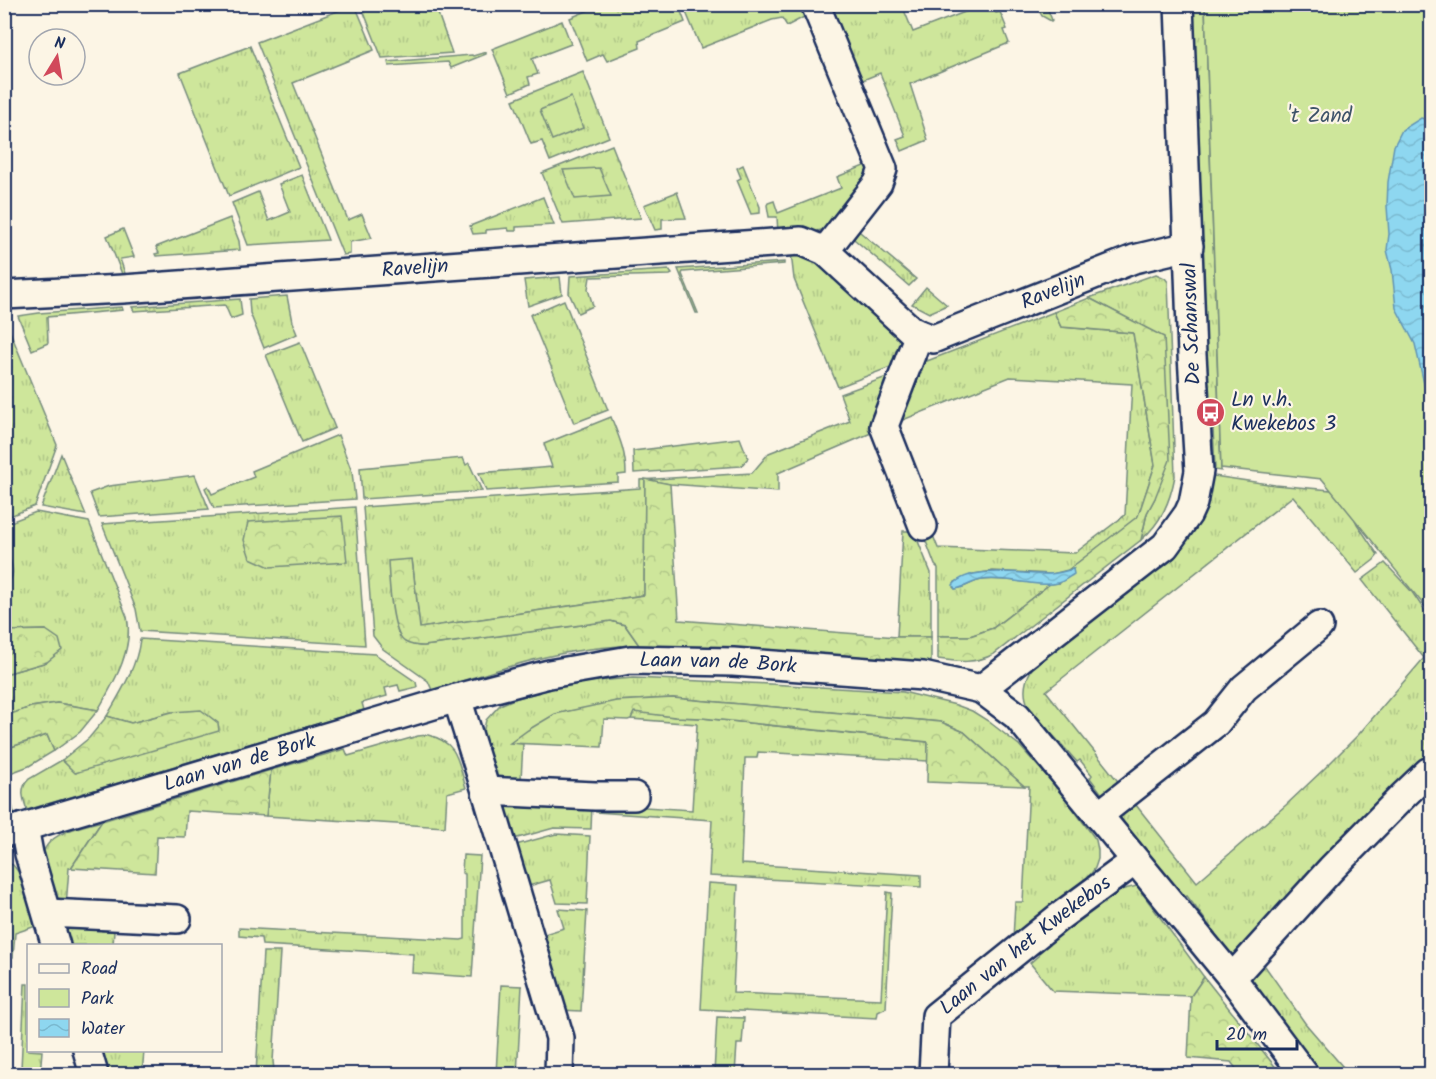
<svg xmlns="http://www.w3.org/2000/svg" width="1436" height="1079" font-family="Kalam,sans-serif">
<defs>
<pattern id="grass-tufts" width="24" height="20" patternUnits="userSpaceOnUse" patternTransform="scale(1.5)"><rect width="24" height="20" fill="#cee69b"/><path d="M3 7l-1-3M5 7V3M7 7l1-3M15 17l-1-3M17 17v-4M19 17l1-3" fill="none" stroke="#b0c688"/></pattern>
<pattern id="forest-crowns" width="20" height="18" patternUnits="userSpaceOnUse" patternTransform="scale(1.5)"><rect width="20" height="18" fill="#cee69b"/><path d="M2 6a3 3 0 1 1 6 0M12 15a3 3 0 1 1 6 0" fill="none" stroke="#b0c688"/></pattern>
<pattern id="water-waves" width="16" height="10" patternUnits="userSpaceOnUse" patternTransform="scale(1.5)"><rect width="16" height="10" fill="#8ed7f0"/><path d="M0 5q4-4 8 0t8 0" fill="none" stroke="#7ab9d0"/></pattern>
</defs>
<rect width="100%" height="100%" fill="#fcf5e5"/>
<filter id="ink" filterUnits="userSpaceOnUse"><feTurbulence type="fractalNoise" baseFrequency=".0167" numOctaves="2"/><feDisplacementMap in="SourceGraphic" scale="12" xChannelSelector="R" yChannelSelector="G"/><feConvolveMatrix kernelMatrix="1 2 1 2 8 2 1 2 1" color-interpolation-filters="sRGB"/></filter>
<g filter="url(#ink)">
<!-- grass -->
<g fill="url(#grass-tufts)" stroke="#748a7c" stroke-width="1.5">
<polygon points="678,4 685,22 639,41 640,48 607,61 603,54 587,61 570,18 601,5"/>
<polygon points="774,4 776,8 790,5 804,4 806,16 787,26 782,18 772,20 701,48 683,5"/>
<polygon points="353,5 355,5 374,50 293,83 348,220 362,214 371,236 372,238 350,242 350,254 343,255 257,42"/>
<polygon points="361,5 435,5 452,53 382,58"/>
<polygon points="827,5 902,5 913,32 983,5 992,5 996,13 1000,12 1007,29 1004,30 1009,43 910,84 928,140 902,151 897,139 905,136 880,73 858,82"/>
<polygon points="1036,5 1046,5 1052,20 1051,21 1042,16"/>
<polygon points="1192,5 1205,5 1221,471 1207,469 1215,468 1212,409 1205,409"/>
<polygon points="562,21 571,44 532,59 538,74 528,77 530,84 510,93 492,49"/>
<polygon points="250,46 299,167 229,196 180,73"/>
<polygon points="486,52 486,54 451,68 448,62 389,66 388,62 472,55 473,56"/>
<polygon points="583,72 609,137 550,161 542,141 531,144 513,100"/>
<polygon points="612,145 641,218 563,224 542,173"/>
<polygon points="871,163 871,171 830,228 817,231 778,233 777,217 769,217 767,205 768,203 774,201 778,213 841,188 837,177"/>
<polygon points="743,165 760,207 760,213 751,214 737,180 741,178 737,168"/>
<polygon points="302,175 328,240 248,245 232,203 258,192 269,221 290,212 279,184"/>
<polygon points="677,192 686,218 662,219 662,229 655,230 644,205"/>
<polygon points="543,197 554,225 516,227 516,231 509,231 508,228 486,230 486,233 473,234 470,226"/>
<polygon points="230,218 239,241 240,250 156,256 155,254 159,253 156,247"/>
<polygon points="854,227 916,279 909,286 848,234"/>
<polygon points="123,229 134,257 120,259 127,279 124,279 107,236"/>
<path d="M791 253C801 253 809 257 817 263L907 340 896 365 838 387 794 279Z"/>
<polygon points="784,262 784,264 683,272 682,274 698,313 696,313 678,269"/>
<polygon points="669,270 672,274 670,275 590,277 588,289 593,306 578,313 569,293 570,276"/>
<path d="M1156 274 1165 278 1168 282 1175 476C1170 502 1161 523 1141 540L1147 513 1155 498 1164 338 1089 298Z"/>
<polygon points="560,277 562,294 528,306 524,280"/>
<polygon points="926,287 947,305 929,313 912,304"/>
<polygon points="287,296 292,322 297,334 264,348 250,313 249,299"/>
<polygon points="240,299 242,315 231,319 225,305 134,311 132,307"/>
<polygon points="564,300 608,410 574,423 530,315"/>
<polygon points="122,307 123,310 47,317 48,343 32,350 18,316 39,313"/>
<path d="M1054 312 1061 327 1133 333 1155 465 1138 517 1068 570 1052 574 993 571 973 574 955 582 953 587 955 589C965 588 973 581 982 580 1005 577 1028 584 1050 584L993 628 970 636H938V568L935 565 922 531 930 528 938 548 1075 553 1125 515 1132 384 1010 377 898 422 923 354 927 361Z"/>
<polygon points="4,317 57,445 35,506 5,518"/>
<polygon points="300,342 335,428 302,442 266,355"/>
<path d="M892 375 869 428 871 433 778 473V492L670 484 645 480 644 595 420 628 412 559 398 633C404 642 412 646 424 646L611 621 625 625 639 645C616 646 593 648 570 652 523 660 477 677 432 690L428 681 383 649 373 636 363 507 640 488V480L752 473 769 453 850 421 840 394Z"/>
<path d="M611 417C619 437 626 452 626 474L618 475V482L486 491 479 473 552 467 544 444Z"/>
<polygon points="338,435 352,472 355,499 214,508 205,488 208,486 212,494 254,477 252,471"/>
<polygon points="61,454 86,515 41,507"/>
<polygon points="463,458 466,465 469,463 482,491 362,499 360,468"/>
<polygon points="195,475 209,509 99,517 90,493 109,486"/>
<path d="M1207 475 1275 485 1342 491 1357 524 1378 555 1374 560 1357 573 1293 496 1046 691 1121 785 1110 793 1102 794 1090 778 1092 775 1080 760 1077 762C1067 751 1058 740 1048 730 1042 723 1034 716 1029 707 1020 690 1027 672 1040 659L1169 559Z"/>
<polygon points="355,507 365,645 140,631 136,609 102,524"/>
<path d="M36 512 89 522 127 617C134 650 114 682 98 710L57 703 31 707 5 716V674L47 662 46 630 5 631V591L10 583 8 553 5 554V524Z"/>
<polygon points="903,531 910,531 911,535 915,534 931,573 931,637 897,637"/>
<polygon points="1385,563 1412,592 1431,620 1431,763 1233,959 1213,935 1215,933 1187,896 1183,898 1182,896 1119,816 1132,800 1197,882 1286,805 1323,770 1359,734 1424,658 1362,580"/>
<path d="M140 639 375 654 416 682 417 687 400 691 398 685 385 688 387 696 362 703 364 710 27 810C23 798 19 789 29 779L62 760 76 773 172 712 131 723 107 716C121 692 137 667 140 639Z"/>
<polygon points="633,678 770,684 903,692 956,705 972,711 988,721 1019,745 1060,791 1091,833 1096,840 1098,850 1098,859 1095,868 1086,881 1013,939 1015,902 1023,902 1029,786 1024,786 964,732 941,722 673,698 616,701 512,743 523,744 521,779 515,783 495,780 482,737 486,720 500,705 514,699 551,689 584,682"/>
<polygon points="633,711 675,717 702,718 928,742 928,761 758,752 757,758 745,758 741,864 921,875 921,887 709,876 712,820 596,812 597,804 692,810 697,724 631,719"/>
<polygon points="47,735 54,751 29,766 5,775 14,813 5,816 5,749"/>
<path d="M428 735C458 742 458 761 466 788L447 793 445 827 266 816 271 770 345 749 348 756 418 736Z"/>
<polygon points="500,804 592,804 591,829 554,828 510,840"/>
<path d="M102 821 71 868H69L66 906 56 904C53 895 42 872 42 864 39 833 81 827 102 821Z"/>
<polygon points="556,834 590,836 587,904 557,903 550,880 525,887 512,846"/>
<polygon points="463,855 480,856 472,977 412,973 413,954 262,945 261,938 239,936 239,928 461,940 465,939 465,874 462,873"/>
<polygon points="4,861 13,865 21,875 36,926 15,933 13,957 5,957"/>
<polygon points="708,883 738,885 733,993 881,999 887,892 892,893 886,1008 878,1012 877,1018 701,1009"/>
<polygon points="1137,886 1204,977 1191,996 1053,991 1030,963 1039,955 1034,947 1111,892"/>
<polygon points="558,909 587,911 581,1011 560,1010 538,936 564,928"/>
<polygon points="77,925 102,926 102,931 114,931 113,945 66,945 61,930"/>
<polygon points="263,952 280,952 273,1061 274,1070 363,1074 256,1074"/>
<polygon points="1260,959 1305,1023 1349,1074 1322,1074 1249,982 1249,972"/>
<polygon points="25,984 28,984 28,1050 42,1051 40,1074 5,1074 5,1068 21,1069"/>
<polygon points="501,985 522,986 517,1074 496,1074"/>
<polygon points="717,1017 744,1018 742,1044 737,1044 735,1074 714,1074"/>
<polygon points="98,1051 144,1051 142,1074 105,1074"/>
</g>
<!-- forest -->
<g fill="url(#forest-crowns)" stroke="#748a7c" stroke-width="1.5">
<path d="M1089 298 1164 337 1170 460 1155 498 1147 513 1141 540 994 654C975 664 958 662 938 659V636H970L993 628 1050 584 1060 583 1073 569 1068 570 1138 516 1155 465 1133 333 1061 327 1054 312Z"/>
<polygon points="740,438 748,458 741,466 634,473 633,451"/>
<path d="M645 479 670 484 679 620 897 637H931V665L884 658 639 645 625 625 611 621 424 646C418 646 410 645 405 642 391 634 389 578 388 561L412 559 420 628 644 595Z"/>
<polygon points="342,516 347,562 270,567 250,558 244,540 248,522"/>
<path d="M8 553C14 570 15 575 5 591V554Z"/>
<polygon points="46,630 59,639 62,650 47,662 5,674 5,631"/>
<polygon points="673,698 941,722 964,732 1024,786 927,782 928,742 702,718 675,717 634,712 631,719 628,720 604,719 602,747 510,743 528,730 555,714 616,701"/>
<polygon points="57,703 98,710 80,732 54,751 47,735 5,749 5,716 31,707"/>
<polygon points="201,710 218,723 219,731 75,773 62,760 89,738 107,716 131,723 172,712"/>
<polygon points="271,770 266,816 187,811 185,837 157,836 155,873 71,868 102,821"/>
<polygon points="1204,977 1281,1074 1240,1074 1231,1062 1188,1058 1191,996"/>
</g>
<!-- green -->
<g fill="#cee69b" stroke="#748a7c" stroke-width="1.5">
<polygon points="1205,5 1431,5 1431,614 1322,479 1221,468"/>
<polygon points="571,97 583,128 552,140 540,110"/>
<polygon points="599,168 611,196 575,199 563,170"/>
</g>
<!-- water -->
<g fill="url(#water-waves)" stroke="#6094b6" stroke-width="1.5">
<polygon points="1421,118 1432,121 1431,402 1425,388 1415,344 1396,308 1392,270 1387,250 1389,234 1387,206 1388,182 1394,146 1402,130"/>
<path d="M1073 569 1074 574C1069 577 1063 582 1058 583 1036 588 1006 576 982 580 972 581 965 588 955 589L953 585C970 564 1025 575 1050 574 1058 573 1066 571 1073 569Z"/>
</g>
<g fill="none" stroke-linecap="round" stroke-linejoin="round">
<defs>
<g id="minor">
<polyline points="815,4 883,169 878,183 825,251"/>
<path id="s1" d="M4 295 123 289 801 241 825 251 911 330 919 334"/>
<path id="s2" d="M923 526 884 426 919 334 933 339 1134 259 1189 246"/>
<polyline points="981,689 1165,546 1188,514 1193,503 1199,471 1192,355 1179,4"/>
<polyline points="457,698 486,791 560,1038 559,1074"/>
<polyline points="486,791 595,796 634,796"/>
<polyline points="1099,815 1216,723 1244,688 1319,626"/>
<polyline points="24,827 29,854 56,946"/>
<path id="s3" d="M4 833 457 698 549 674 630 660 733 662 923 676 981 689 1017 716 1232 978 1304 1074"/>
<polyline points="47,913 177,919"/>
<polyline points="1232,978 1331,869 1403,796 1428,772"/>
<polyline points="87,1050 94,1074"/>
<path id="s4" d="M933 1074 936 1016 1059 917 1135 861"/>
</g>
</defs>
<!-- minor casing -->
<use href="#minor" stroke="#1b2f5e" stroke-width="32"/>
<!-- minor -->
<use href="#minor" stroke="#fcf5e5" stroke-width="27"/>
</g>
</g>
<!-- icons -->
<defs>
<symbol id="bus-disc" viewBox="-11 -11 22 22"><circle r="9.5" fill="#d1495b" stroke="#fcf5e5"/><path d="M-5-6H5V4H4V6H2V4H-2V6H-4V4H-5ZM-3.5-4V0h7V-4ZM-3.5 1.2v1.5H-2V1.2ZM2 1.2v1.5H3.5V1.2Z" fill="#fff"/></symbol>
</defs>
<g fill-rule="evenodd">
<use href="#bus-disc" x="1194" y="396" width="33" height="33"/>
</g>
<g text-anchor="middle" dominant-baseline="central" stroke-width="4.5" stroke-linejoin="round" paint-order="stroke">
<!-- park labels -->
<g font-size="21" fill="#3f546a" stroke="#fcf5e5">
<text x="1320" y="116">'t Zand</text>
</g>
<!-- street labels -->
<g font-size="21" fill="#1b2f5e" stroke="#fcf5e5">
<text stroke="none"><textPath href="#s1" startOffset="412">Ravelijn</textPath></text>
<text stroke="none"><textPath href="#s2" startOffset="350">Ravelijn</textPath></text>
<text transform="translate(1192 324) rotate(-92)">De Schanswal</text>
<text stroke="none"><textPath href="#s3" startOffset="738">Laan van de Bork</textPath></text>
<text stroke="none"><textPath href="#s3" startOffset="246">Laan van de Bork</textPath></text>
<text stroke="none"><textPath href="#s4" startOffset="172">Laan van het Kwekebos</textPath></text>
</g>
<!-- poi labels -->
<g font-size="21" fill="#1b2f5e" stroke="#fcf5e5" text-anchor="start">
<text x="1231" y="400">Ln v.h.<tspan x="1231" dy="24">Kwekebos 3</tspan></text>
</g>
</g>
<!-- margin -->
<rect width="1436" height="1079" fill="none" stroke="#fcf5e5" stroke-width="24"/>
<rect x="12" y="12" width="1412" height="1055" fill="none" stroke="#1b2f5e" stroke-width="2" filter="url(#ink)"/>
<!-- legend -->
<rect x="27" y="944" width="195" height="108" fill="#fcf5e5" stroke="#a2a6af" stroke-width="1.5"/>
<rect x="39" y="964" width="30" height="9" fill="#fcf5e5" stroke="#a2a6af" stroke-width="1.5"/>
<text x="81" y="974" font-size="18" fill="#1b2f5e">Road</text>
<rect x="39" y="989" width="30" height="18" fill="#cee69b" stroke="#a2a6af" stroke-width="1.5"/>
<text x="81" y="1004" font-size="18" fill="#1b2f5e">Park</text>
<rect x="39" y="1019" width="30" height="18" fill="url(#water-waves)" stroke="#a2a6af" stroke-width="1.5"/>
<text x="81" y="1034" font-size="18" fill="#1b2f5e">Water</text>
<!-- north arrow -->
<g transform="translate(57 57) rotate(11)"><circle r="28" fill="#fcf5e5" stroke="#a2a6af" stroke-width="1.5"/>
<path d="M0-4.5L10 22L0 15L-10 22Z" fill="#d1495b"/>
<text y="-9" font-size="16" font-weight="bold" text-anchor="middle" fill="#1b2f5e">N</text>
</g>
<!-- scale -->
<path d="M1217 1040v9h80v-9" fill="none" stroke="#1b2f5e" stroke-width="3"/>
<text x="1226" y="1040" font-size="18" fill="#1b2f5e" stroke="#fcf5e5" stroke-width="4.5" paint-order="stroke">20 m</text>
</svg>
